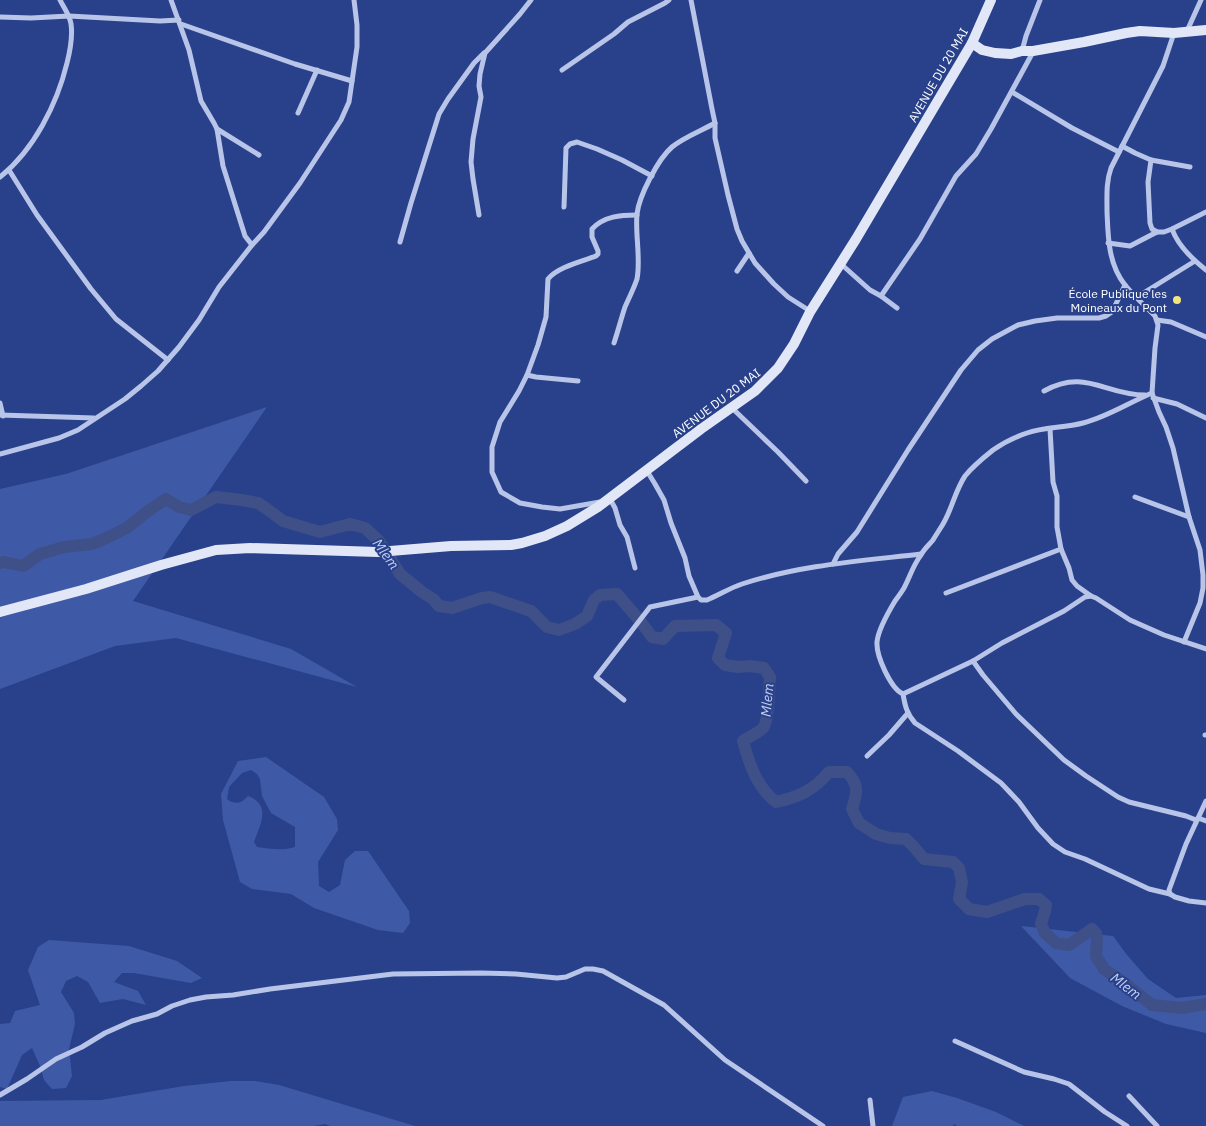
<svg xmlns="http://www.w3.org/2000/svg" width="1206" height="1126" font-family="'IBM Plex Sans',sans-serif">
<rect width="100%" height="100%" fill="#29418b"/>
<!-- green -->
<g fill="#3e5aa7" fill-rule="evenodd">
<polygon points="267,407 133,601 291,649 357,687 176,638 115,646 0,689 0,489 66,474"/>
<path d="M266 757 324 797 337 819 338 830 318 862 319 886 329 892 340 885 345 860 355 851H368L409 911 410 923 403 933 378 930 314 908 291 894 252 889 240 882 223 820 221 794 238 761ZM251 770 257 774 260 779 262 796 271 813 295 827V847C283 851 269 849 257 847L254 842C260 825 272 805 248 796 241 804 235 805 227 799L229 787 242 773Z"/>
<polygon points="1021,926 1113,936 1127,955 1148,979 1176,998 1206,995 1206,1033 1166,1024 1122,1006 1070,978"/>
<polygon points="49,940 129,946 177,961 202,978 191,983 134,973 122,973 114,982 138,991 146,1005 123,999 100,1003 88,982 77,976 66,981 61,992 74,1013 75,1024 69,1049 72,1076 66,1088 52,1089 44,1080 41,1068 32,1048 22,1055 7,1089 0,1087 0,1024 10,1023 15,1011 40,1005 28,970 38,947"/>
<polygon points="231,1081 255,1081 279,1085 415,1126 330,1126 325,1124 314,1126 0,1126 0,1101 101,1100 184,1086"/>
<polygon points="932,1091 957,1098 996,1112 1024,1126 957,1126 954,1124 953,1126 892,1126 903,1097"/>
</g>
<g fill="none" stroke-linecap="round" stroke-linejoin="round">
<!-- river -->
<path stroke="#3e5087" stroke-width="12" d="M0 563 4 562 23 566 40 554 64 547 92 544 111 536 128 527 148 511 166 499 179 507 191 510 216 497 242 500 258 503 267 509 283 521 320 532 350 524 365 528 379 541 400 574 422 592 433 599 439 606 452 608 482 598 490 597 531 611 547 627 559 630 575 624 587 616 594 600 600 595 617 594 641 622 652 637 663 639 675 626 716 625 726 633 718 658 725 665 738 667 750 666 764 668 770 677C769 688 769 721 763 728 760 732 747 738 743 741 749 763 757 788 776 802 799 797 814 790 829 772H847C860 786 857 793 852 809L859 823 876 834 890 838 906 839 914 847 924 859 953 862 959 868 962 882 959 899 969 909 987 912 1025 899H1039L1046 905 1045 911 1041 924 1045 933 1056 943 1069 945 1092 929 1096 933 1097 939 1096 956 1104 969 1127 985 1152 1005 1182 1008 1206 1004"/>
<!-- street -->
<g stroke="#b8c5e9" stroke-width="5">
<polyline points="171,0 189,50 201,101 214,123 217,129 223,166 245,236 252,245"/>
<polyline points="691,0 712,109 715,123 715,138 728,195 737,229 742,241 755,263 774,284 788,297 810,311"/>
<polyline points="0,17 31,18 69,16 160,21 179,20"/>
<polyline points="181,24 295,64 352,81"/>
<polyline points="1187,31 1201,0"/>
<path d="M1174 33 1163 66 1111 168C1106 182 1107 196 1107 211 1108 236 1108 264 1125 285 1134 296 1145 306 1155 316L1158 325 1155 348 1152 393 1159 412 1166 427 1173 448 1189 517 1200 550 1203 575V588L1200 603 1184 642"/>
<polyline points="1022,51 1026,36 1040,0"/>
<polyline points="562,70 614,34 628,22 665,3 669,0"/>
<polyline points="1012,92 1072,128 1119,152"/>
<polyline points="298,113 317,70"/>
<polyline points="217,129 259,155"/>
<polyline points="1122,146 1135,153 1151,160 1190,167"/>
<polyline points="1151,160 1148,182 1150,223 1152,229 1157,232"/>
<polyline points="9,170 37,215 91,289 116,319 168,360"/>
<path d="M0 177C34 150 57 104 67 63 70 51 73 37 71 24 70 16 64 8 60 0"/>
<polyline points="564,207 566,148 570,144 577,142 597,149 622,160 652,176"/>
<polyline points="479,215 473,179 471,162 473,139 481,97 479,86 480,74 485,53 520,14 531,0"/>
<path d="M1172 229C1178 246 1192 259 1206 270"/>
<polyline points="400,242 411,203 439,114 448,99 474,63 484,53"/>
<polyline points="1108,243 1130,246 1157,232 1164,232 1172,229 1206,212"/>
<polyline points="841,264 870,290 881,296 897,308"/>
<polyline points="737,271 749,253"/>
<polyline points="881,296 920,239 956,176 976,154 991,129 1033,52"/>
<polyline points="1137,297 1195,261"/>
<polyline points="1157,320 1171,322 1206,337"/>
<path d="M614 343C618 331 621 319 625 307 629 298 634 288 637 279 641 259 635 234 637 214 639 196 658 159 672 147 684 137 701 131 715 123"/>
<polyline points="527,375 536,377 578,381"/>
<path d="M1044 391C1085 368 1105 395 1145 395"/>
<path d="M1152 393C1128 403 1107 417 1083 423 1064 428 1044 427 1027 433 1015 437 1003 443 993 450 983 458 973 466 965 476 955 491 952 509 943 524 940 529 936 535 933 540 929 545 924 549 921 555 913 565 910 577 904 588 901 593 898 597 895 601 889 611 878 631 877 642 876 656 891 689 903 694 905 706 907 714 915 723L958 751 1001 783 1019 802 1038 828 1053 844 1065 852 1085 859 1149 889 1170 894"/>
<polyline points="1153,398 1177,404 1206,418"/>
<polyline points="0,403 3,416"/>
<polyline points="732,408 778,452 806,481"/>
<polyline points="0,415 94,418"/>
<polyline points="1050,429 1053,482 1057,496 1057,527 1061,549 1069,568 1072,580 1077,586 1091,596 1096,598 1130,620 1164,635 1206,649"/>
<polyline points="0,454 59,438 78,430 125,399 141,386 158,371 179,347 199,320 219,287 252,245 264,232 300,183 341,120 349,102 357,47 357,25 354,0"/>
<path d="M647 471 655 484 664 500 671 523 685 558 689 576 698 597 701 600H707C719 595 730 588 742 584 800 565 861 561 921 554"/>
<polyline points="1135,497 1189,517"/>
<polyline points="610,499 615,508 620,525 627,537 635,568"/>
<path d="M600 502 560 509 542 507 520 503 501 492 492 472V447L500 422 519 391 527 375 538 345 546 317 548 279C557 267 583 261 596 256L598 254V251L592 237V229C604 216 621 215 637 215"/>
<polyline points="833,564 838,554 857,532 908,450 961,370 978,350 992,339 1018,325 1035,321 1057,318 1099,318 1106,316 1112,312 1125,285"/>
<polyline points="946,593 1061,549"/>
<polyline points="973,661 983,675 1016,714 1064,760 1086,776 1118,797 1129,802 1186,816 1196,820"/>
<polyline points="903,694 973,661 1002,643 1064,611 1085,597 1091,596"/>
<polyline points="624,700 596,677 650,607 698,597"/>
<polyline points="1205,735 1206,735"/>
<polyline points="867,756 889,735 908,713"/>
<polyline points="1206,801 1186,844 1169,890 1170,894 1175,897 1189,901 1206,903"/>
<polyline points="1198,818 1206,821"/>
<polyline points="955,1041 1024,1072 1054,1079 1069,1084 1105,1112 1127,1126"/>
<polyline points="0,1095 27,1079 56,1059 82,1047 105,1033 132,1021 157,1014 172,1006 190,1000 206,997 233,995 270,989 393,974 481,973 516,974 557,978 566,977 585,969 593,969 603,971 664,1005 725,1060 823,1126"/>
<polyline points="1129,1096 1157,1126"/>
<polyline points="870,1100 873,1126"/>
</g>
<!-- secondary -->
<g stroke="#e2e7f8" stroke-width="10">
<polyline points="972,43 982,50 995,53 1011,54 1022,51 1033,51 1084,42 1126,33 1140,31 1174,33 1206,30"/>
<polyline points="0,612 86,589 161,565 216,550 250,548 378,552 451,546 511,545 522,543 545,536 567,526 598,507 701,429 755,391 778,368 794,344 810,312 856,239 972,43 991,0"/>
</g>
</g>
<!-- markers -->
<circle fill="#f1e57e" stroke="#29418b" stroke-width="2" cx="1177" cy="300" r="5"/>
<g text-anchor="middle" dominant-baseline="central" stroke-width="4" stroke-linejoin="round" paint-order="stroke">
<!-- street labels -->
<g font-size="12" fill="#fff" stroke="#29418b">
<text transform="translate(938 75) rotate(-60)">AVENUE DU 20 MAI</text>
<text transform="translate(716 403) rotate(-37)">AVENUE DU 20 MAI</text>
</g>
<!-- poi labels -->
<g font-size="12" fill="#fff" stroke="#29418b" text-anchor="end">
<text x="1167" y="293">École Publique les<tspan x="1167" dy="14">Moineaux du Pont</tspan></text>
</g>
<!-- water labels -->
<g font-size="14" font-style="italic" fill="#c3cff1" stroke="#29418b">
<text transform="translate(386 554) rotate(54)">Mlem</text>
<text transform="translate(767 700) rotate(-85)">Mlem</text>
<text transform="translate(1126 986) rotate(37)">Mlem</text>
</g>
</g>
</svg>
